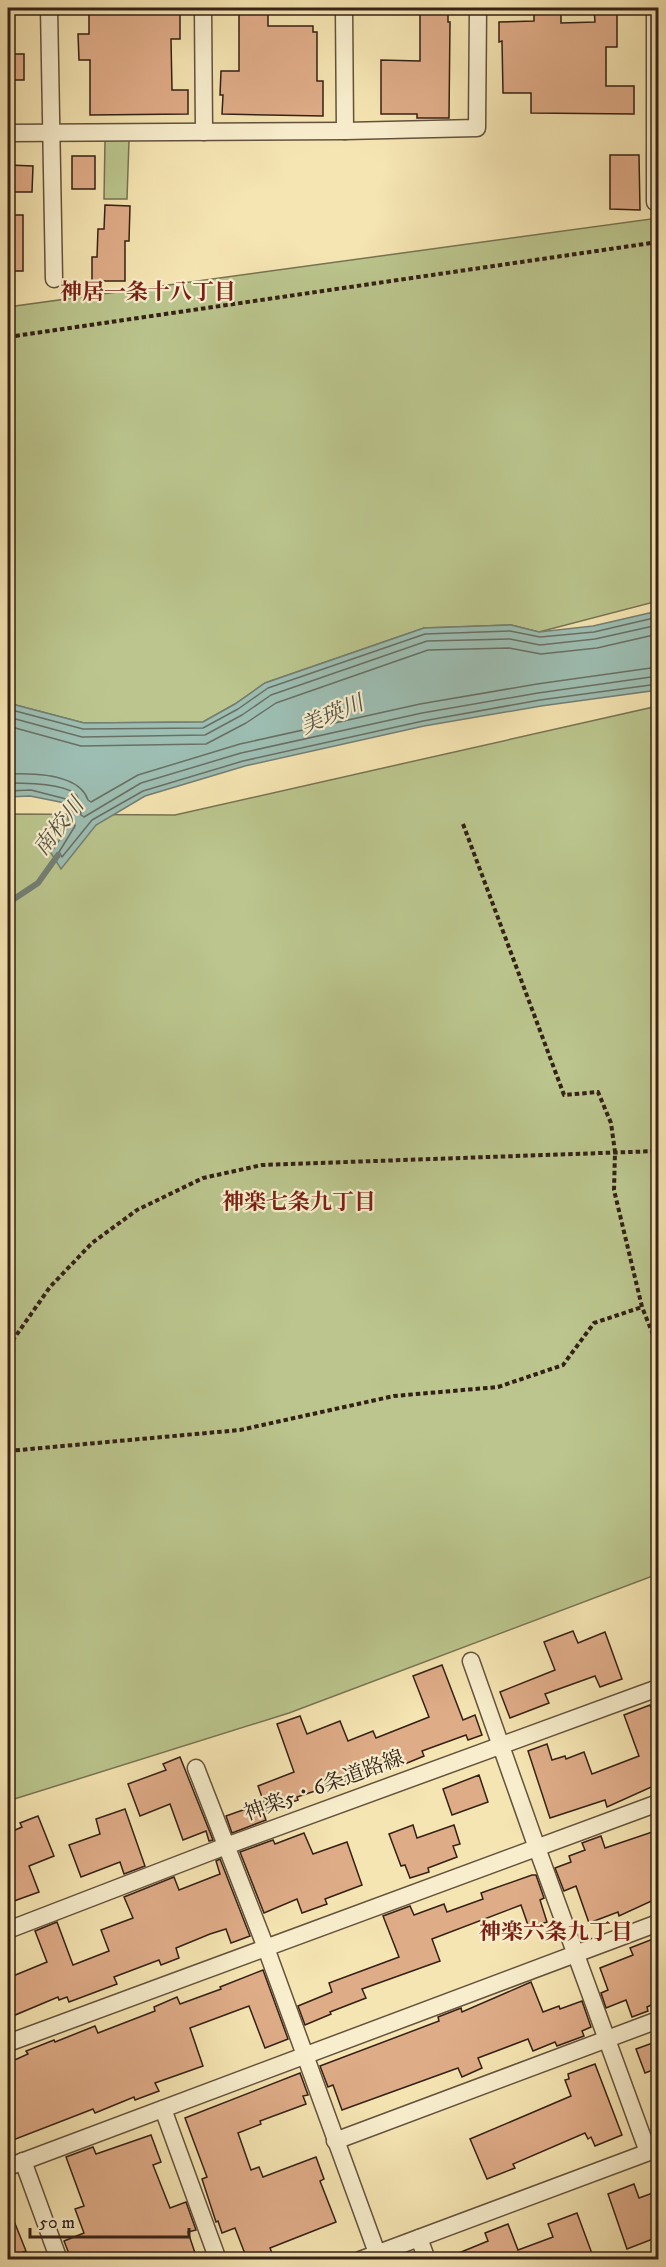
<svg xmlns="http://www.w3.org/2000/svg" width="666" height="2267" font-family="'IM FELL DW Pica','Noto Serif JP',serif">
<rect width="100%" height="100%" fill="#f5e5b2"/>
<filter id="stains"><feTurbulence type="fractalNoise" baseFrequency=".00333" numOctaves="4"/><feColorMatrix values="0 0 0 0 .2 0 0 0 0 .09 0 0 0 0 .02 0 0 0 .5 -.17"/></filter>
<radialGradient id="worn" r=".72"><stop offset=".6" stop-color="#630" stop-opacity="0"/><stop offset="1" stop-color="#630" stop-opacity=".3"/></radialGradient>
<!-- green -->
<g fill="#bbc58d" stroke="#787352" stroke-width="1.5">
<polygon points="105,140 129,140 127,199 104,199"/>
<polygon points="658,218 658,601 539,632 511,625 424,628 265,683 235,704 203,722 84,723 8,703 8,307"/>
<polygon points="658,706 658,1574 289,1713 8,1801 8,814 175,815"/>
</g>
<!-- water -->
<polygon fill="#9dbeb3" stroke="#737f74" stroke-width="1.5" points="658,611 658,690 541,706 424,726 245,766 145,796 96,825 61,869 51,853 69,825 65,803 30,796 8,797 8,703 84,723 203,722 235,704 265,683 424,628 511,625 539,632 593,626"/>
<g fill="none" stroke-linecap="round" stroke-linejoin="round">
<!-- shore -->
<g stroke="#687064" stroke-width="1.5">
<polyline points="8,709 83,729 203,728 238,709 268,688 425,634 510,631 540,637 594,632 658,617"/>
<polyline points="8,717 82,737 205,735 242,715 271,695 427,641 510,639 540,645 595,639 658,625"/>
<polyline points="8,726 81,746 206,744 246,723 276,703 428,650 509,648 541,654 597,648 658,634"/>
<path d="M8 774C32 773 79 773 88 800L91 802 138 775 240 744 420 704 537 684 658 667"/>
<path d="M8 783C22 783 68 783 77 796 80 801 80 809 81 815L84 817 141 783 241 753 422 713 538 693 658 676"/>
<polyline points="8,791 31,790 70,800 75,826 59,852 62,857 92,820 143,791 243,761 423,721 540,700 658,684"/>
</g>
<!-- stream -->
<polyline stroke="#737f74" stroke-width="6" points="8,903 38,883 58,855"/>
</g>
<!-- building -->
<g fill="#dfac88" stroke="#342116" stroke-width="1.5">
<polygon points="89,8 180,8 180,39 171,39 172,90 188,90 188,114 90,115 90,60 79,60 78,34 89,34"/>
<polygon points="420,8 448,8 448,22 450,22 449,118 417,118 417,114 381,114 381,60 420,61"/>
<polygon points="534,8 561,8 561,23 595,22 594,8 617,8 617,47 606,47 606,86 634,86 634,114 531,113 531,93 503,93 502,41 499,42 499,22 534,21"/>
<polygon points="239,13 268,13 268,26 313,26 313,32 317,32 317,81 323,81 323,116 222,114 223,95 220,95 221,71 239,71"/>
<rect x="8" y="54" width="16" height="26"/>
<polygon points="610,155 639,155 640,210 610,209"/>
<rect x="72" y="156" width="23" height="33"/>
<polygon points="8,165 33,166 32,192 8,192"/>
<polygon points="105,205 130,206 129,241 125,241 125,281 92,281 92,257 97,257 98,229 104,229"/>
<rect x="8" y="215" width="15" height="56"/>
<polygon points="573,1631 578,1643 605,1632 622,1679 600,1687 595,1676 545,1694 549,1703 510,1718 500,1692 555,1670 544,1642"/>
<polygon points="442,1665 463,1720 475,1715 482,1735 468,1740 466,1735 422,1751 424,1756 400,1766 397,1757 350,1776 344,1779 345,1781 297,1797 298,1800 267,1811 258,1786 294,1772 277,1724 300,1716 307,1734 340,1721 348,1741 373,1731 376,1738 429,1717 413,1676"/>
<polygon points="650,1705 658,1727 658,1784 607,1807 605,1800 550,1818 528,1751 547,1744 552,1760 565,1756 566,1759 584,1752 592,1774 639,1756 624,1715"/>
<polygon points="180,1757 213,1840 209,1841 206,1831 183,1840 170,1804 140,1816 128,1784 166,1770 163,1764"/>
<polygon points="479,1775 488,1802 452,1815 443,1789"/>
<polygon points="260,1804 266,1820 232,1833 226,1816"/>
<polygon points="125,1809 145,1866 124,1874 120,1862 81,1877 69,1845 100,1834 96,1819"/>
<polygon points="38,1816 54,1856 29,1866 39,1892 14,1901 8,1884 8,1833 22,1827 20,1823"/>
<polygon points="413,1825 417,1838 454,1825 460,1844 453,1846 457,1857 428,1868 429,1872 410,1878 405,1865 401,1866 389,1834"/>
<polygon points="658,1830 658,1898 619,1916 618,1912 589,1923 576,1886 564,1891 555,1868 571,1862 569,1856 585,1850 582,1843 601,1836 605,1848"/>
<polygon points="304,1833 313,1854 347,1842 362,1885 325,1899 327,1904 302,1913 297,1899 264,1913 240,1852 273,1840 275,1844"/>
<polygon points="220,1859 250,1936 231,1943 226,1929 210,1934 176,1948 179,1958 161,1965 159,1960 114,1977 117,1984 69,2002 67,1997 59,2000 58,1997 8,2018 8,1978 47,1962 35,1931 57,1922 73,1965 109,1951 101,1930 133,1918 124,1897 174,1877 179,1890 220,1874 216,1861"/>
<polygon points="532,1875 536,1875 544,1898 540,1900 547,1922 529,1928 521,1905 432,1939 440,1961 362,1989 366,1998 330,2012 331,2014 305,2025 298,2006 332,1992 329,1983 399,1957 383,1916 410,1906 414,1915 444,1904 447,1912 483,1899 481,1893"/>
<polygon points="658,1937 658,2002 647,2007 648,2011 632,2017 626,2000 606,2008 601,1993 608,1990 600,1968 633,1955 630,1948"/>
<polygon points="263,1970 288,2039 265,2048 249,2006 190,2028 203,2066 155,2083 159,2091 135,2100 134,2097 95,2113 93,2109 8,2142 8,2063 28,2054 26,2051 54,2040 55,2042 95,2026 98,2033 155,2011 154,2007 177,1997 180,2004 221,1989 220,1987"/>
<polygon points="531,1982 543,2012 559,2006 560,2009 582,2001 591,2027 582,2031 584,2036 557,2046 555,2042 533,2051 528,2039 478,2058 482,2068 462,2077 458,2068 342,2110 333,2085 328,2087 320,2066 439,2021 438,2017 461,2008 462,2012"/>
<polygon points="658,2041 658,2068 645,2073 636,2049"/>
<polygon points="595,2064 622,2135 595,2146 591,2137 588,2139 585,2133 513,2164 515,2168 487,2179 470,2139 571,2096 565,2080 569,2079 568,2074"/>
<polygon points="300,2073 308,2095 303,2096 306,2104 260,2121 261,2124 238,2133 251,2170 259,2167 263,2177 316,2157 324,2179 320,2181 336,2222 270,2248 273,2256 264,2259 247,2259 235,2228 222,2233 218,2221 216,2222 202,2179 207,2177 185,2118"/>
<polygon points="151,2135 161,2162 153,2165 170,2208 186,2202 196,2230 188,2232 197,2259 71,2259 64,2241 84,2233 75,2209 84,2206 66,2157 93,2147 96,2154"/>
<polygon points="634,2184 639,2198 658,2191 658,2237 627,2249 608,2194"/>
<polygon points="8,2206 26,2251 8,2258"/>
<polygon points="577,2213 594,2259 444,2259 488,2241 485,2233 508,2224 518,2250 553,2237 548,2224"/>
</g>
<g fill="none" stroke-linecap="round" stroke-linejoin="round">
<defs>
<g id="street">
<polyline points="49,8 54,279"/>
<polyline points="203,8 204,132"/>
<polyline points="344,8 345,131"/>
<polyline points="8,133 345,131 477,128 478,8"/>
<polyline points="655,202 655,8"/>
<polyline points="471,1661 537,1848 648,2152"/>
<polyline points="196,1768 266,1948 377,2253"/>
<polyline points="8,1930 226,1846 658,1688"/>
<polyline points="8,2043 658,1803"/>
<polyline points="163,2109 218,2260"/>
<polyline points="335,2141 658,2020"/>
<polyline points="23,2161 59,2260"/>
<polyline points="8,2167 658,1923"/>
<polyline points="419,2238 427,2260"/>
<polyline points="360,2260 657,2149"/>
</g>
</defs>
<!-- street casing -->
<use href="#street" stroke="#64523d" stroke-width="19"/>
<!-- path -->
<g stroke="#342116" stroke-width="4" stroke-dasharray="4.5 3" stroke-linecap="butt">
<polyline points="8,337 658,242"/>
<polyline points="463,824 564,1095 598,1092 611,1123 615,1152 614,1190 642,1307 658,1347"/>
<polyline points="8,1347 50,1287 92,1243 137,1210 203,1178 262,1165 658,1151"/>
<polyline points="8,1451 240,1430 394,1396 498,1387 563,1365 594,1323 642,1307"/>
</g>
<!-- street -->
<use href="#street" stroke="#f8eecd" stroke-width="16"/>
</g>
<g text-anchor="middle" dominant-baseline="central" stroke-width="4.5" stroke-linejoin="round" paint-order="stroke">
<!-- street labels -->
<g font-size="21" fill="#342116" stroke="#f8eecd">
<text transform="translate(324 1786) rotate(-20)">神楽5・6条道路線</text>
</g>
<!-- neighbourhood labels -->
<g font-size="22" font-weight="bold" fill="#7a1f14" stroke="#f8eecd">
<text x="148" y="292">神居一条十八丁目</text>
<text x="299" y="1202">神楽七条九丁目</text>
<text x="556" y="1932">神楽六条九丁目</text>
</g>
<!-- water labels -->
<g font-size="22" font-style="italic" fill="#545045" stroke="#f8eecd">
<text transform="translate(332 715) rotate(-23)">美瑛川</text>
<text transform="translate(59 827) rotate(-52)">南校川</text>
</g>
</g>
<!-- margin -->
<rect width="666" height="2267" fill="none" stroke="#f5e5b2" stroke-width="30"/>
<rect x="9" y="9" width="648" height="2249" fill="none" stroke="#342116" stroke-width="3"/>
<rect x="15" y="15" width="636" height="2237" fill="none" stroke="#342116" stroke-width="1.5"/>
<!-- scale -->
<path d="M30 2228v9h159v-9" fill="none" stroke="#342116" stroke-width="3"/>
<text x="39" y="2228" font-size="18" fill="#342116" stroke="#f8eecd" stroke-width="4.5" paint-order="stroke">50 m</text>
<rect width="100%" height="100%" filter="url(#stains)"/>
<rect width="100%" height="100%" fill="url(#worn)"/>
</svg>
